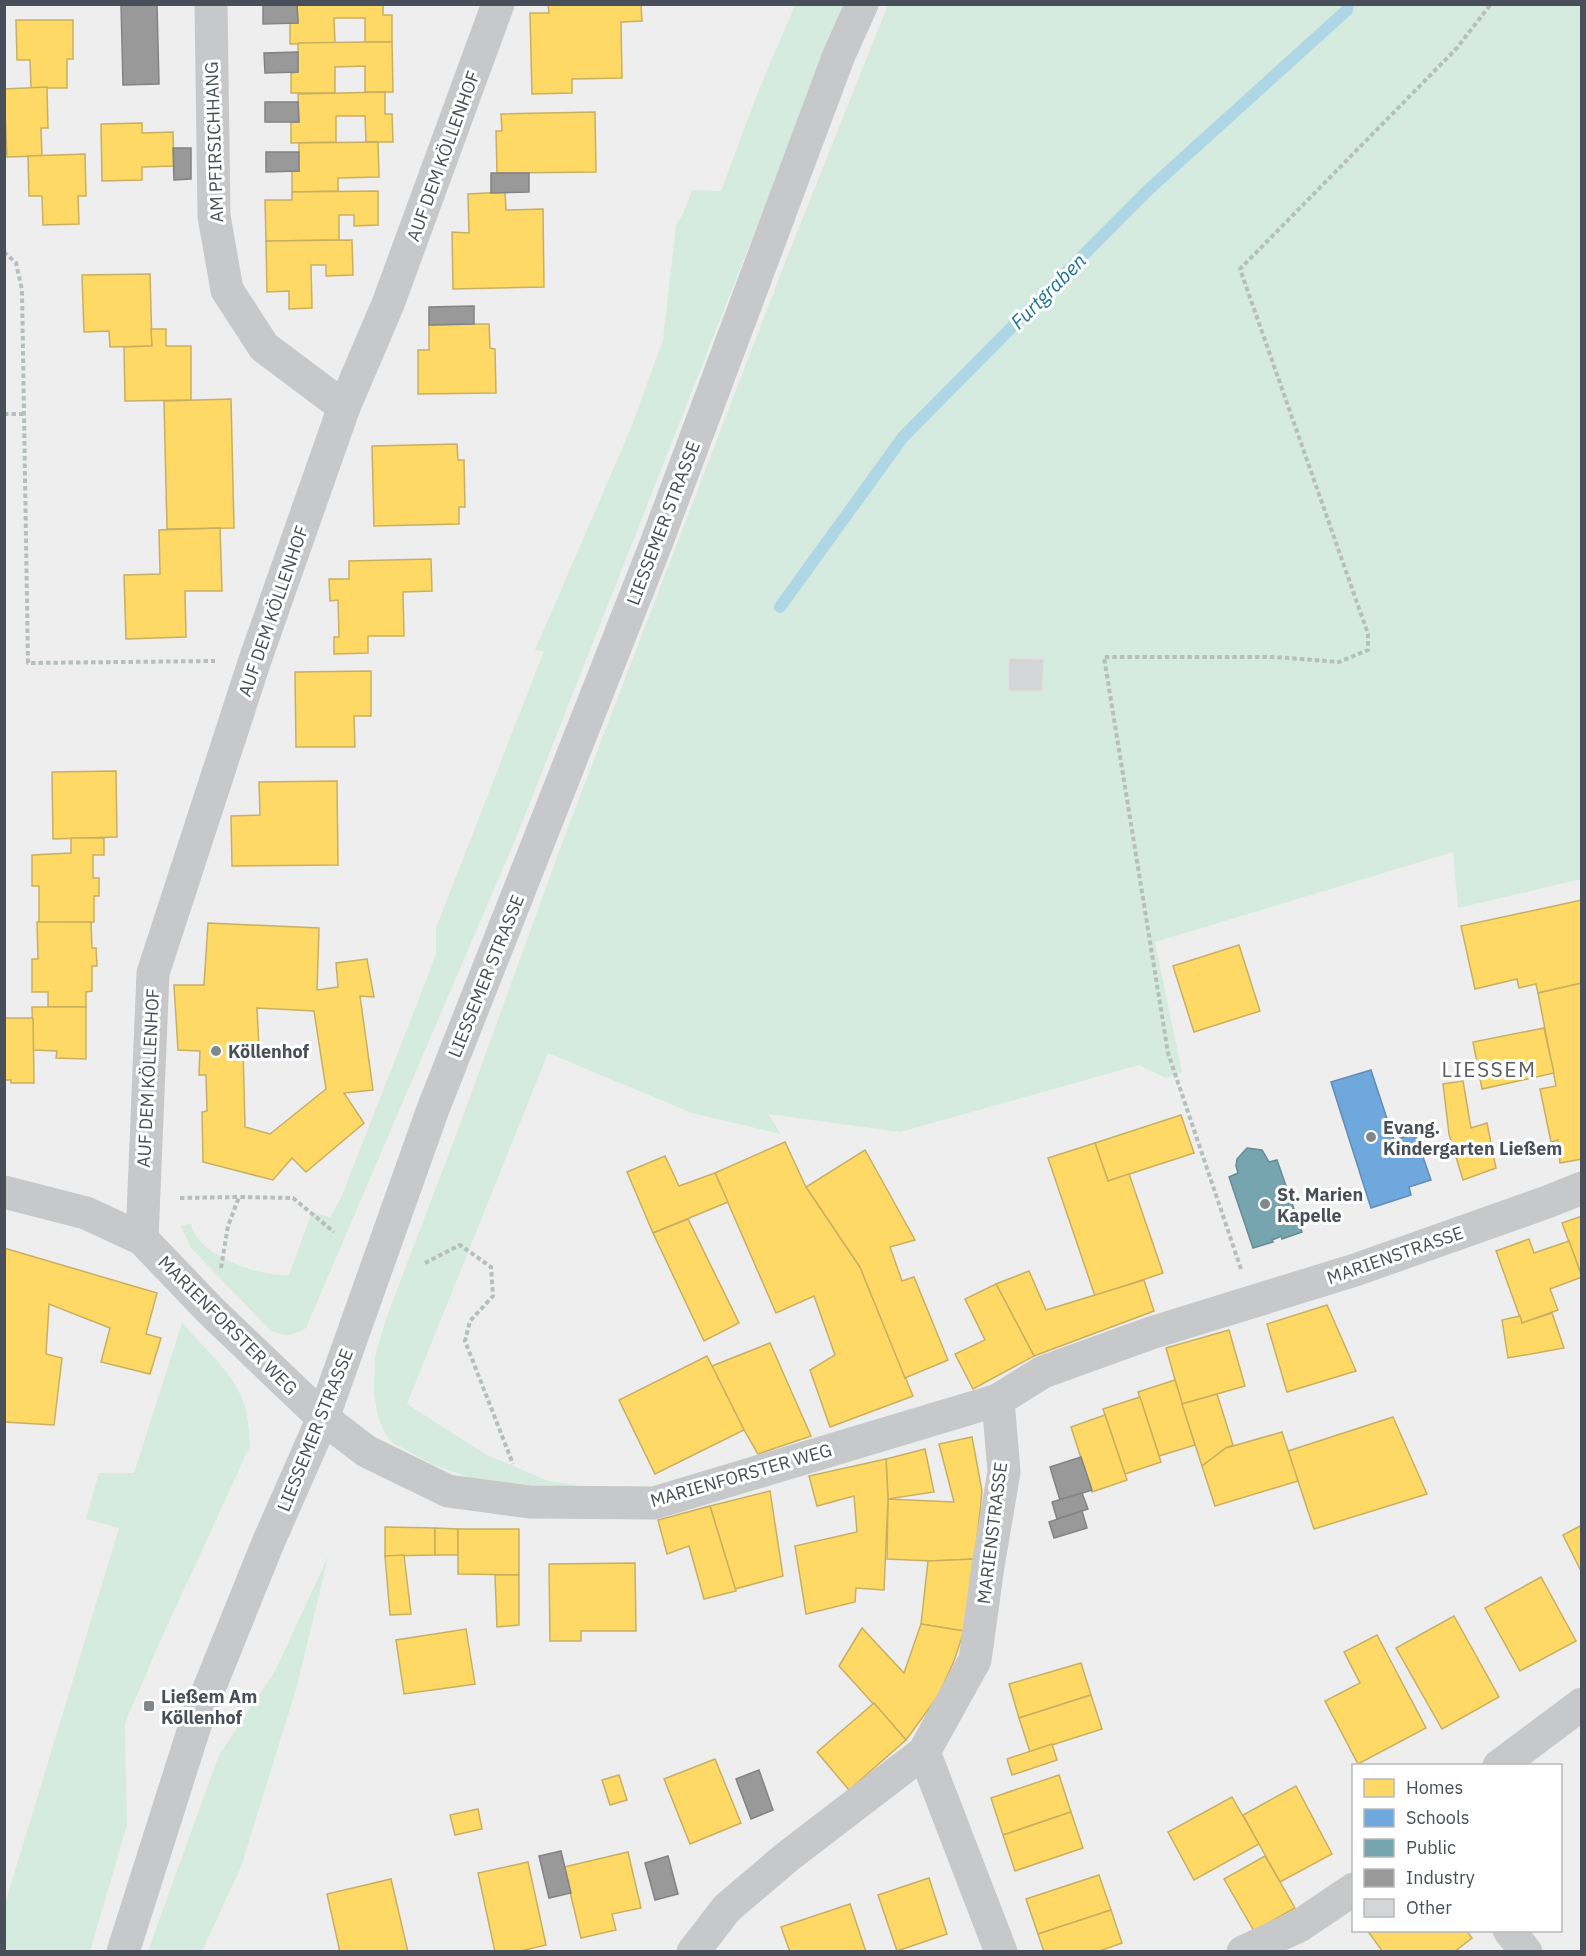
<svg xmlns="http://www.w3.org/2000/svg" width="1586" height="1956" font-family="'IBM Plex Sans',sans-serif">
<rect width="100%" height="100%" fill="#eee"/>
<!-- green -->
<g fill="#d5ebdf">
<path d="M795 5H844L518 833 306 1328C293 1336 284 1337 270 1330L191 1248 181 1226 191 1224C198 1257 259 1276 289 1275L312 1212 330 1217 341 1198 436 955V928L544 651 535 650 631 428 663 340 676 225 684 212 692 190 721 191 758 92Z"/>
<polygon points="888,5 1581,5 1581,879 1458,908 1453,852 1155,942 1182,1072 1166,1078 1139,1065 900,1132 768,1114 781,1134 692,1113 548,1053 407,1404 485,1454 548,1481 579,1485 542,1490 470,1478 432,1464 393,1443 385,1434 378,1417 374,1395 375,1357 386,1319 462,1119 565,835 786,260"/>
<path d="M182 1323C202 1346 228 1368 241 1396 248 1411 249 1430 250 1446L162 1637 125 1723 127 1825 90 1951H5V1904L119 1528 86 1519 99 1473H134Z"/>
<polygon points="328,1557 297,1686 241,1867 202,1951 148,1951 219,1755 275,1671"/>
</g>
<!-- homes -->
<g fill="#ffd966" stroke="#c8b062" stroke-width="1.5" fill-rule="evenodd">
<polygon points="297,4 383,4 383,15 392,15 392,42 365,42 365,18 334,18 335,43 290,44 290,23 298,23"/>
<polygon points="548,4 641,4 642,21 621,22 622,78 572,79 572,93 532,94 530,13 549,13"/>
<polygon points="16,20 73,20 73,59 67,59 67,88 31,88 30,60 17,60"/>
<polygon points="365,42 392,42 393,92 365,92 365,66 335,67 335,93 291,93 291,73 298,72 298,43"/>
<polygon points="47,87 48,128 41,128 42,156 7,157 4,89"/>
<polygon points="385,92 385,114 392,114 393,142 366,142 365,116 336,116 336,142 291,143 291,122 299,122 298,94"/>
<polygon points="595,112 596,172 497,173 496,131 502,131 501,114"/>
<polygon points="142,123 142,133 173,132 174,166 142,167 142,180 102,181 101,124"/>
<polygon points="378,142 379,177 338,178 338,191 292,192 292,171 299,171 299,143"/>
<polygon points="85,154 86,196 78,196 79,224 43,225 42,196 29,196 28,156"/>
<polygon points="378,191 378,225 354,226 354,215 339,215 339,240 266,241 265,200 292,200 292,192"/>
<polygon points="505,192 506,210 543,209 544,287 453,289 452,232 469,233 468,194"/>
<polygon points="352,240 353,275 326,276 326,265 311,265 312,308 289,309 289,291 267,292 266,241"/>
<polygon points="150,274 152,346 110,347 109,331 84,332 82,275"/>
<polygon points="474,324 489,324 490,348 495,349 496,393 418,394 418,350 429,350 429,325"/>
<polygon points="151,329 166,329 166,346 191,346 191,400 125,401 124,347 152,346"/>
<polygon points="231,399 234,528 167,529 164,401"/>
<polygon points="457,444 458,460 464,460 465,507 459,507 459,524 374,526 372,446"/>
<polygon points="220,528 222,591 185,591 186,637 126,639 124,575 160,574 159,530"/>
<polygon points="431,559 432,591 403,592 404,636 368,636 368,653 334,654 334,637 339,637 338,600 330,601 329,579 349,579 349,561"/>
<polygon points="371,671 371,716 354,716 355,747 296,747 295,672"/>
<polygon points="116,771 117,837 53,839 52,772"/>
<polygon points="337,781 338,865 232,866 231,816 260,815 259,782"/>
<polygon points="71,838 104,838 104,855 93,855 93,878 99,878 99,896 94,896 94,922 39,923 39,886 32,886 32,855 71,853"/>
<polygon points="1582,900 1582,983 1538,993 1536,984 1519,988 1517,979 1475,989 1461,926"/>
<polygon points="37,922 91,922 92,948 96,948 97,966 92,966 92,991 86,992 86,1007 48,1007 48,992 32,992 32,959 38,959"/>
<path d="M208 923 319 928 317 990 338 987 336 963 367 959 374 997 360 996 373 1090 344 1093 364 1123 306 1172 292 1158 273 1180 203 1162 202 1112 207 1111 206 1075H199L200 1051 178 1050 174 985H204ZM257 1008 314 1011 326 1089 270 1134 245 1127 243 1048H259Z"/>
<polygon points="1239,945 1260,1011 1194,1032 1173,966"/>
<polygon points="1582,983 1582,1159 1560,1163 1558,1140 1551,1142 1540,1089 1556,1086 1538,993"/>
<polygon points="32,1007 86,1007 86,1059 56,1058 57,1051 33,1050"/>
<polygon points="4,1018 33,1018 34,1083 11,1083 11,1080 4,1080"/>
<polygon points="1544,1028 1554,1073 1482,1089 1473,1042"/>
<polygon points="1463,1081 1471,1128 1487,1123 1496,1168 1463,1180 1449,1134 1443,1084"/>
<polygon points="1181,1115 1194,1153 1108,1181 1095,1143"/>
<polygon points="785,1142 806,1187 860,1267 913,1396 830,1427 810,1370 835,1355 814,1296 776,1313 715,1173"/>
<polygon points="1095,1143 1108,1181 1129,1174 1163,1273 1095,1296 1048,1158"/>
<polygon points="865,1150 915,1240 890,1247 902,1281 914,1277 948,1360 905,1378 860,1267 806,1187"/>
<polygon points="665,1156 679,1186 715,1173 728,1202 653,1233 627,1172"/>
<polygon points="1582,1216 1582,1277 1562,1223"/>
<polygon points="688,1219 739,1323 704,1341 653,1233"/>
<polygon points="1529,1239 1534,1253 1569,1241 1582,1277 1550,1289 1558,1310 1522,1323 1496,1251"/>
<polygon points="4,1248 157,1293 146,1334 161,1338 150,1374 101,1362 110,1328 49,1304 46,1354 62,1358 54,1425 4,1422"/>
<polygon points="1029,1271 1046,1310 1144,1280 1154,1311 1034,1356 996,1284"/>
<polygon points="996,1284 1034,1356 973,1389 955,1354 985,1340 965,1299"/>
<polygon points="1327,1305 1356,1371 1287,1392 1267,1324"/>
<polygon points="1552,1313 1564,1348 1508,1358 1502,1320 1520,1316 1522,1323"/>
<polygon points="1229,1330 1245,1386 1182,1404 1166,1348"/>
<polygon points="770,1343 811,1436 758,1454 744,1430 712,1366"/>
<polygon points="707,1356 744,1430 655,1474 619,1400"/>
<polygon points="1175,1380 1195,1445 1159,1456 1138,1392"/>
<polygon points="1217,1394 1233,1445 1226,1448 1202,1466 1182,1404"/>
<polygon points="1140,1397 1161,1462 1125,1474 1103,1409"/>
<polygon points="1105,1415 1127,1480 1092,1492 1071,1427"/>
<polygon points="1393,1417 1427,1494 1314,1529 1288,1451"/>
<polygon points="1282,1432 1298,1481 1215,1506 1202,1466 1226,1448"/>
<polygon points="972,1437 982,1491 975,1559 932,1561 887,1559 888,1499 954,1502 939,1444"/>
<polygon points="925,1449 934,1492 888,1499 886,1459"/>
<polygon points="886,1459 888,1499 884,1590 856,1588 855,1602 806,1614 795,1546 857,1532 854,1496 817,1506 809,1476"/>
<polygon points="770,1491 783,1576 735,1589 710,1506"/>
<polygon points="710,1506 736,1591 704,1599 689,1546 667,1554 658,1520"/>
<polygon points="1582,1525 1582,1573 1563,1535"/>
<polygon points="385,1527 435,1528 435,1555 385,1556"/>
<polygon points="435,1528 458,1529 458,1555 435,1555"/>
<polygon points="458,1529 519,1529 519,1575 458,1574"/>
<polygon points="404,1555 411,1614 390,1615 385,1556"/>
<polygon points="975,1559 964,1631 921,1624 928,1561"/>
<polygon points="635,1563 636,1631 581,1631 581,1641 550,1641 549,1564"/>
<polygon points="495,1575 519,1575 519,1625 497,1627"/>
<polygon points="1541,1577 1576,1641 1520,1671 1485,1608"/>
<polygon points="1454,1616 1499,1697 1442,1729 1396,1648"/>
<polygon points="921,1624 964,1631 954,1661 938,1696 906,1740 839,1666 862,1628 904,1673"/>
<polygon points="466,1629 475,1684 404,1694 396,1640"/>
<polygon points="1377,1635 1426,1728 1358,1764 1325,1701 1360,1683 1344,1652"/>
<polygon points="1081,1663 1091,1695 1019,1718 1009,1684"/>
<polygon points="1091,1695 1102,1729 1030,1752 1019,1718"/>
<polygon points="874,1703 906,1740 849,1790 817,1752"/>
<polygon points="1052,1744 1057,1760 1012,1775 1007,1759"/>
<polygon points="715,1759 741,1823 690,1844 664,1779"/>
<polygon points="619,1775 627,1800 610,1805 602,1780"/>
<polygon points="1059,1775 1071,1812 1003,1835 991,1798"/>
<polygon points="1296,1786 1332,1854 1280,1882 1243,1815"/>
<polygon points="1232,1797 1259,1844 1194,1880 1168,1832"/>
<polygon points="478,1809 482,1829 455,1835 450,1815"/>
<polygon points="1071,1812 1083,1848 1015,1871 1003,1835"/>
<polygon points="628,1852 641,1908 612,1914 616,1930 581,1938 564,1867"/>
<polygon points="1265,1856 1295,1908 1254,1931 1224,1879"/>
<polygon points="528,1862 546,1945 516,1952 495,1952 478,1873"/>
<polygon points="1099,1875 1111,1910 1038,1934 1026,1899"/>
<polygon points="929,1878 947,1934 897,1951 878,1895"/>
<polygon points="391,1879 408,1952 340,1952 327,1894"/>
<polygon points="850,1904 866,1952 790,1952 781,1927"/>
<polygon points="1111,1910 1122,1943 1097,1952 1044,1952 1038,1934"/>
<polygon points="1367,1930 1466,1930 1472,1938 1454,1952 1383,1952"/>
</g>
<!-- schools -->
<polygon fill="#6fa8dc" stroke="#638db4" stroke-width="1.5" points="1371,1070 1394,1140 1415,1134 1431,1180 1409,1187 1411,1195 1371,1208 1331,1082"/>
<!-- public -->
<polygon fill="#76a5af" stroke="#688b95" stroke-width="1.5" points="1247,1148 1262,1150 1269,1162 1277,1160 1302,1232 1282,1239 1281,1236 1277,1238 1272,1240 1273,1242 1253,1248 1229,1177 1238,1173 1236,1166 1237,1159"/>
<!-- industry -->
<g fill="#999" stroke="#818386" stroke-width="1.5">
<polygon points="121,4 157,4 159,84 123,85"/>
<polygon points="263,4 297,4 298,23 263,24"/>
<polygon points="298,52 298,72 265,73 264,53"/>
<polygon points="265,102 298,102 299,122 265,122"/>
<polygon points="173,148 191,148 191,179 174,180"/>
<polygon points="266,152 299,152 299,171 266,172"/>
<polygon points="491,173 529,173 529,192 491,193"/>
<polygon points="474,306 474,324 429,325 429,307"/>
<polygon points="1081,1457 1092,1490 1060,1500 1050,1467"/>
<polygon points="1082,1493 1088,1509 1057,1519 1052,1502"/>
<polygon points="1082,1511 1087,1528 1054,1538 1049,1522"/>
<polygon points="759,1770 773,1810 751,1819 736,1779"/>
<polygon points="561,1851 571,1893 549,1898 539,1856"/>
<polygon points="668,1856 678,1894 655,1900 645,1863"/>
</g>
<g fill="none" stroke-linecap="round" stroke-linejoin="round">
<!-- stream -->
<polyline stroke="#aed6e4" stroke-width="12" points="780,607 903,437 1147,191 1347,10 1348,4"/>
</g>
<!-- building -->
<polygon fill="#d4d5d7" stroke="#e0e0e1" stroke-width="1.5" points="1009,658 1044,659 1042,691 1008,691"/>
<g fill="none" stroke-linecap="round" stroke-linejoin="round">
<!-- path -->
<g stroke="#b6bfbd" stroke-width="4" stroke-dasharray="4.5 3" stroke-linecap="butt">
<polyline points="4,252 16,263 22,290 28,663 215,661"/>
<polyline points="4,414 24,414"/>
<polyline points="180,1198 239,1197"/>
<polyline points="425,1263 460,1245 491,1267 493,1296 470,1321 465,1341 513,1464"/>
<polyline points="221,1268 228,1226 239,1197 293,1198 334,1232"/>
<polyline points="1241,1269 1168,1053 1104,657 1275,657 1339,662 1368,650 1368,634 1240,269 1456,49 1491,4"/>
</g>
<!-- minor -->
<g stroke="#c6c8c9" stroke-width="33">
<polyline points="211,4 214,216 227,290 264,347 344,407"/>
<polyline points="4,1192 86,1213 142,1239 211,1311 323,1418 366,1451 448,1491 529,1502 654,1503 998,1400 1043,1372 1151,1333 1355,1270 1547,1202 1582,1188"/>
<polyline points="142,1239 153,973 255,660 344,407 388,304 498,4"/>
<polyline points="924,1752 1001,1952"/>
<polyline points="1499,1766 1582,1704"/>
<polyline points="1509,1930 1526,1952"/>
<polyline points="123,1952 198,1716 268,1543 323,1418 433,1109 656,544 839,55 862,4"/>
<polyline points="693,1952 727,1908 787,1857 924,1752 975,1660 988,1566 1004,1472 998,1400"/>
<polyline points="1243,1952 1299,1926 1354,1889"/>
</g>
</g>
<!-- markers -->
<g fill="#82878c" stroke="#fff" stroke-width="2">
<circle cx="216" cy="1051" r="6"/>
<circle cx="1371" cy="1137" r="6"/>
<circle cx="1265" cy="1204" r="6"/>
<rect x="143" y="1700" width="12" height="12" rx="3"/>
</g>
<g text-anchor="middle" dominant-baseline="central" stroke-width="6" stroke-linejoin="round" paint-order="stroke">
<!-- street labels -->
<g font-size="18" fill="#484f58" stroke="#fff">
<text transform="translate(214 142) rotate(-92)">AM PFIRSICHHANG</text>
<text transform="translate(443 156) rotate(-70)">AUF DEM KÖLLENHOF</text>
<text transform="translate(663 523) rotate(-69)">LIESSEMER STRASSE</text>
<text transform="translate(273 611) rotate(-71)">AUF DEM KÖLLENHOF</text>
<text transform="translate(486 976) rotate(-68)">LIESSEMER STRASSE</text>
<text transform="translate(148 1078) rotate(-87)">AUF DEM KÖLLENHOF</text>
<text transform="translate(1395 1255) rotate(-19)">MARIENSTRASSE</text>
<text transform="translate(228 1325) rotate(45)">MARIENFORSTER WEG</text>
<text transform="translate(315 1430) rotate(-68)">LIESSEMER STRASSE</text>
<text transform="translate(741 1475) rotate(-16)">MARIENFORSTER WEG</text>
<text transform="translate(992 1533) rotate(-83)">MARIENSTRASSE</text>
</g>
<!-- poi labels -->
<g font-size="18" font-weight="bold" fill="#484f58" stroke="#fff" text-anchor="start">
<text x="228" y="1051">Köllenhof</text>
<text x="1383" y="1127">Evang.<tspan x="1383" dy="21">Kindergarten Ließem</tspan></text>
<text x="1277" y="1194">St. Marien<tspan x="1277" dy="21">Kapelle</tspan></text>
<text x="161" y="1696">Ließem Am<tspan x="161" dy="21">Köllenhof</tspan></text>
</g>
<!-- water labels -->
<g font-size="20" font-style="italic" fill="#1d7595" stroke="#fff">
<text transform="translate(1048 291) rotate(-45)">Furtgraben</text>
</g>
<!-- quarter labels -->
<g font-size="21" letter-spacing="1.5" fill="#5b5d61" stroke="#fff">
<text x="1489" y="1069">LIESSEM</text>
</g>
</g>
<!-- border -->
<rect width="1586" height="1956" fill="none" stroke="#484f58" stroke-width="12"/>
<!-- legend -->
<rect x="1352" y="1764" width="210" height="168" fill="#ffffff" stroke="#b6b9bc" stroke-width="1.5"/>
<rect x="1364" y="1779" width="30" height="18" fill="#ffd966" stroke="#b6b9bc" stroke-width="1.5"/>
<text x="1406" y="1794" font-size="18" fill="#484f58">Homes</text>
<rect x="1364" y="1809" width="30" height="18" fill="#6fa8dc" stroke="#b6b9bc" stroke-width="1.5"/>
<text x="1406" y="1824" font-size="18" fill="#484f58">Schools</text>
<rect x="1364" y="1839" width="30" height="18" fill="#76a5af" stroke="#b6b9bc" stroke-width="1.5"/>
<text x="1406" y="1854" font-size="18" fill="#484f58">Public</text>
<rect x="1364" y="1869" width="30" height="18" fill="#999999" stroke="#b6b9bc" stroke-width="1.5"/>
<text x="1406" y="1884" font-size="18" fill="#484f58">Industry</text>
<rect x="1364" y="1899" width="30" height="18" fill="#d4d5d7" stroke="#b6b9bc" stroke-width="1.5"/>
<text x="1406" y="1914" font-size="18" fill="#484f58">Other</text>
</svg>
